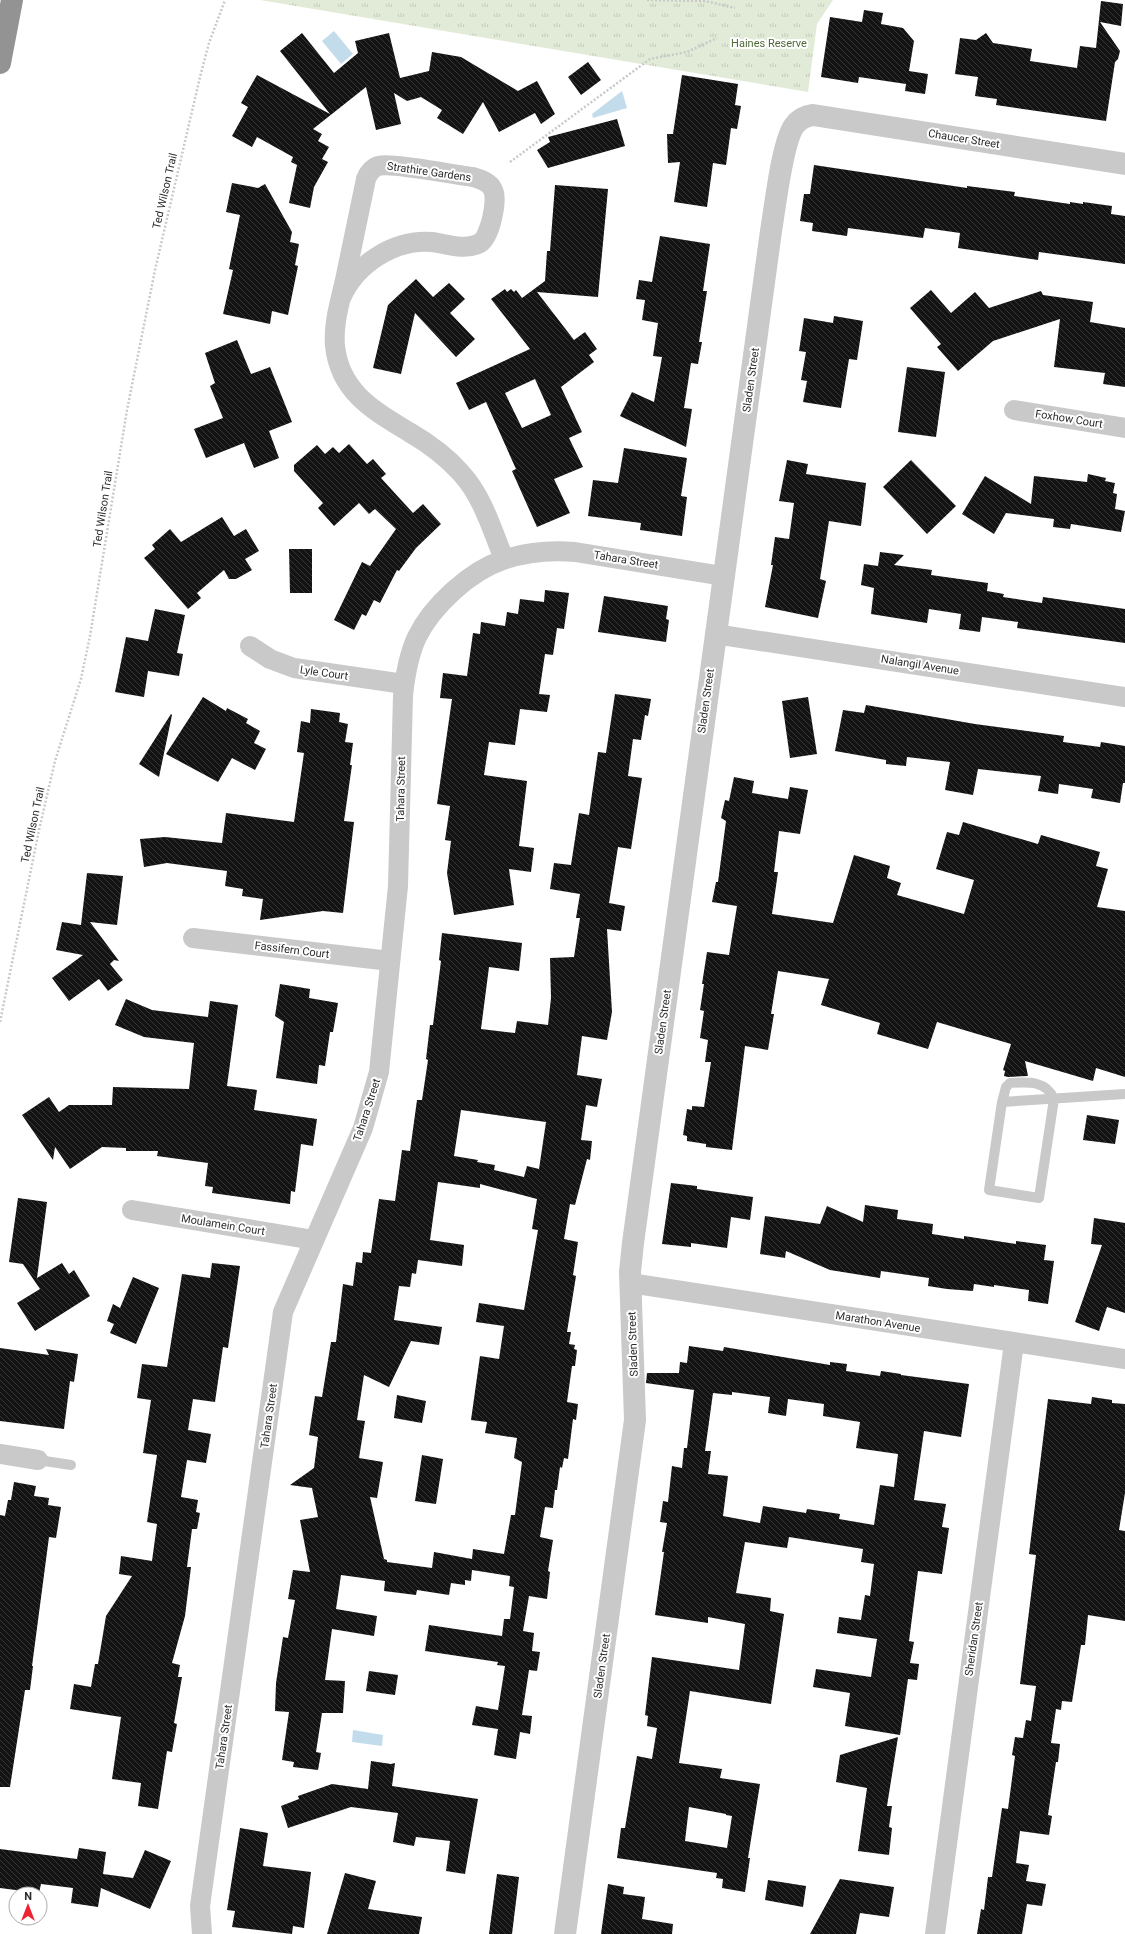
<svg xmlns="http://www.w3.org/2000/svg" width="1125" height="1934" font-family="Roboto,sans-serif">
<defs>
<pattern id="park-tufts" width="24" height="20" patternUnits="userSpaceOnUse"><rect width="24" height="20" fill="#e2ebd8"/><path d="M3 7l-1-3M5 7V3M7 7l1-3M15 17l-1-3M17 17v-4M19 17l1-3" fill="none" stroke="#c2caba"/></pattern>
<pattern id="building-back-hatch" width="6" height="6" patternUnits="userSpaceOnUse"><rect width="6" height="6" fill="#131313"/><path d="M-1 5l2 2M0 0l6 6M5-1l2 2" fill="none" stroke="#363636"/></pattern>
</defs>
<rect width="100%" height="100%" fill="#fff"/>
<!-- park -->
<polygon fill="url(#park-tufts)" points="260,0 833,0 817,24 808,92"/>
<!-- water -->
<g fill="#c3dcec">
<polygon points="334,31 353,54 341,64 322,41"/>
<polygon points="622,91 627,108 593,118 592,114"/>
<polygon points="353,1730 383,1735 382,1746 352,1742"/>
</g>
<!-- building -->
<g fill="url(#building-back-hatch)" fill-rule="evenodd">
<polygon points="1101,1 1123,4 1121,26 1100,22 1120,51 1118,59 1115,62 1106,121 996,105 997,99 975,96 978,77 955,74 960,38 976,40 986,33 993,43 1032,49 1030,61 1077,68 1080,46 1096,48"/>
<polygon points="864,10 883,13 881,24 903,28 914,41 909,71 928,74 925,94 905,91 906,84 859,77 858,83 821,77 830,17 862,22"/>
<polygon points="302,33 334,73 358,53 355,41 389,33 400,78 429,71 432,52 461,57 518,91 537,81 555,114 541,124 535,113 499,132 483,102 463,134 437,118 442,110 421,97 407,101 394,93 401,124 376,130 366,87 313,129 322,134 318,141 329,147 322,159 328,162 314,187 310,208 289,203 297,165 291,162 293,157 257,137 252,147 232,136 248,107 241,103 257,75 330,114 280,51"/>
<polygon points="588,62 601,80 581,95 568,77"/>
<polygon points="682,75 738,84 735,105 741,106 737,129 731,128 726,165 713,163 707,207 674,202 680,162 668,163 667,134 673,134"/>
<polygon points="617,119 625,146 548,168 537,150 550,142 548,137"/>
<polygon points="814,165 967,188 967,186 1015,192 1014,196 1070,204 1070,202 1083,204 1083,202 1112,206 1111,214 1125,216 1125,264 1039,252 1038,260 958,248 960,233 925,228 923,238 848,228 847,236 812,231 813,223 800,221 804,194 810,194"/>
<polygon points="232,183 258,188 265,184 292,232 290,242 299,244 295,265 298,266 288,315 272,311 270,324 223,314 233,270 229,269 240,215 226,212"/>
<path d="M555 185 608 189 598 297 537 292 574 340 585 332 597 349 589 355 594 362 561 387 582 432 569 438 583 467 554 479 570 513 537 527 512 471 516 469 486 402 469 410 456 383 530 349 491 299 505 289 507 292 511 289 514 292 516 290 522 298 545 281 547 251H550ZM535 379 551 415 522 428 505 393Z"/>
<polygon points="660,236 710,244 703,291 707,291 699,342 702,342 698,364 691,363 684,408 692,409 686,447 620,416 632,392 654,402 662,357 653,356 658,323 642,320 645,300 636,299 639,280 652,282"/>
<polygon points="416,279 433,297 449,283 465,299 450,313 475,339 456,357 415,313 401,374 373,368 388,305"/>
<polygon points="931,290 951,313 975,292 989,308 1041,291 1043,295 1093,302 1090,322 1125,328 1125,387 1103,384 1105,373 1054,367 1060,319 993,341 958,371 937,347 941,344 910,308"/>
<polygon points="834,316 863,321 857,360 849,359 841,408 803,402 807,381 801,380 806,352 799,351 804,318 833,323"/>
<polygon points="237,340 251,374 270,367 292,422 269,431 279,458 254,468 244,443 206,458 194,429 223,418 210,386 215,383 205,353"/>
<polygon points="907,367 945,372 936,437 898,432"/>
<polygon points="349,444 367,464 373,459 386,474 381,478 413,513 423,504 441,524 416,548 399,571 397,570 380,603 374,600 366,616 362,614 354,630 334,620 362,562 370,566 396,529 375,509 369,514 359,503 334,526 318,508 323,503 294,471 294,465 317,445 325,454 333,447 339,453"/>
<polygon points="624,448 687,458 681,496 687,497 682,536 640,530 641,523 588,516 593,480 618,483"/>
<polygon points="787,460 808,464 806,474 866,483 861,526 829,521 820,579 826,581 818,618 765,607 773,565 771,565 775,537 789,539 794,503 779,501"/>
<polygon points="911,460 956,506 927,534 883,487"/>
<polygon points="1088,474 1106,478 1105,481 1115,483 1113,493 1117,494 1115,509 1125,511 1121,532 1071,524 1070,529 1053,527 1054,519 1006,513 994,534 962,514 985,476 1031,504 1034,476 1087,482"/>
<polygon points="222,517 234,536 246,529 259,551 245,559 252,570 236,579 229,579 224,570 197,593 201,598 188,609 144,558 155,549 152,545 170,529 181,542"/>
<polygon points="289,549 312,549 312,593 290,593"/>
<polygon points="880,552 904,555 894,565 932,570 931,575 988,583 987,591 1004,594 1003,597 1042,603 1043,597 1125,609 1125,643 1017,628 1018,622 982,617 980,632 959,629 961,614 929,609 927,623 871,614 874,588 861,585 864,564 878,566"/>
<polygon points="545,590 569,593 564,629 557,628 553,655 545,654 539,694 550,695 547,712 520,709 515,745 489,742 484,775 527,781 519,846 534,848 531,872 509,869 514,905 454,915 447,873 451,841 445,840 450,806 437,804 452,699 440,698 443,673 467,676 473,633 480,634 481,622 505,626 507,612 518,614 520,599 544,602"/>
<polygon points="604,596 668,606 666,619 669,620 666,642 598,632"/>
<polygon points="155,609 185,615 177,653 183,654 179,676 148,671 144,697 115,692 126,637 148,641"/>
<path d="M615 694 651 699 648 716 645 715 641 740 633 739 628 776 642 778 631 849 618 847 609 903 625 906 621 931 607 929 612 1012 607 1040 582 1036 577 1075 602 1079 597 1107 586 1105 581 1140 592 1141 590 1160 587 1159 575 1205 570 1204 564 1239 578 1242 573 1275 576 1276 567 1332H571L569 1344 575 1345 574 1349 577 1350 575 1366H572L567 1402 578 1404 576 1420 573 1419 568 1459 564 1458 562 1468 560 1467 557 1490H555L553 1508 545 1507 540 1537 553 1540 548 1571 550 1572 547 1599 529 1596 523 1631 534 1633 532 1651 540 1652 537 1671 529 1670 522 1715 532 1716 530 1734 520 1732 516 1759 494 1755 498 1729 472 1725 476 1706 498 1710 505 1666 497 1665 498 1662 425 1651 429 1625 502 1636 504 1619H510L514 1587 509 1586 510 1576 472 1570 471 1581 465 1580V1585L451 1583 449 1595 417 1590 416 1595 384 1591 385 1581 341 1575 336 1609 377 1616 374 1636 332 1629 325 1680 345 1681 343 1713H322L316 1752 321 1753 318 1770 293 1767 294 1762 282 1760 289 1712 275 1711 276 1683 283 1637 288 1638 295 1600 288 1599 293 1570 310 1572 300 1520 318 1517 312 1488 290 1485 314 1468 318 1437 309 1435 315 1396 322 1397 331 1342H336L343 1284 353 1286 356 1262 362 1263 363 1252 371 1253 379 1199 395 1201 402 1150 410 1151 417 1100H422L428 1060 426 1059 430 1025H433L441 961 439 960 442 933 522 943 519 971 489 967 481 1029 515 1033 517 1021 548 1025 551 998 550 958 574 957 580 918H576L580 894 550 889 554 863 571 865 579 813 589 815 598 752 606 753ZM461 1110 546 1122 539 1169 527 1166 524 1177 494 1170 495 1165 477 1162 478 1160 454 1156ZM438 1182 480 1188V1184L537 1199 532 1229 538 1230 524 1310 479 1303 476 1322 504 1326 499 1359 480 1356 471 1420 487 1422 485 1433 517 1438 514 1458 522 1462 515 1515H511L504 1554 473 1549 472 1559 434 1552 432 1568 387 1562V1560L384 1559 370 1497 377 1498 383 1462 359 1458 365 1421 357 1420 364 1375 389 1387 411 1341 439 1345 442 1327 394 1320 399 1286 410 1287 412 1273 416 1274 418 1260 462 1266 464 1245 430 1240Z"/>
<polygon points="203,697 226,711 227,708 248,719 246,723 260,731 254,743 266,749 255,770 232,758 218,782 166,754"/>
<polygon points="808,697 817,754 790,758 782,701"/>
<polygon points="866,705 975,724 1064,736 1063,742 1100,747 1101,742 1125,746 1125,783 1123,783 1120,803 1091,798 1093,789 1059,784 1058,794 1038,791 1041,776 978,769 973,795 945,790 950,762 907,757 906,766 886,764 886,760 835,751 843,710 864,713"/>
<polygon points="311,709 340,713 339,722 348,724 345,742 353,743 350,765 352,765 344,821 354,822 343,913 323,911 260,920 263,899 242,896 243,889 225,886 227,871 167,863 144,867 140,839 165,837 222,843 226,813 294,822 304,753 297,752 301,721 310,723"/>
<polygon points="171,714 172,715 159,777 139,764"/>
<polygon points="734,777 754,781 752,793 788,799 790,787 808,790 800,834 779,831 774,872 778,872 772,914 833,923 854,855 890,866 887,878 901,883 897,895 964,914 974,880 936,869 947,832 959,835 963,822 1038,844 1041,835 1100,852 1096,866 1108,869 1097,907 1125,911 1125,1077 1096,1068 1093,1081 1025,1061 1028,1076 1008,1077 1004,1076 1005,1071 1003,1070 1011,1044 937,1022 928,1049 877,1034 880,1023 821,1005 829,979 778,971 771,1014 774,1014 768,1050 745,1046 732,1150 706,1147 706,1144 687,1141 687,1136 683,1135 687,1109 692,1110 692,1106 704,1107 711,1062 705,1062 708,1040 700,1038 704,1011 700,1010 704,984 702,984 707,952 729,955 737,906 712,902 716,882 718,882 726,821 721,818 725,800 729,801"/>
<polygon points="87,873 123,876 117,925 90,922 119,961 114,960 110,964 123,980 108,991 99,979 69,1001 52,978 83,955 56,950 62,922 81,925"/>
<polygon points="280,984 310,989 309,998 338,1003 333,1032 330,1032 325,1066 319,1065 317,1084 276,1078 284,1022 275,1016"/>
<polygon points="126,999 152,1010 208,1017 210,1001 238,1005 227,1086 257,1090 254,1110 317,1119 313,1146 301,1144 295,1192 291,1191 290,1204 212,1193 213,1187 205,1186 208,1163 157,1156 158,1151 126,1151 126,1148 102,1147 70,1169 55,1147 53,1160 22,1115 49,1097 59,1112 69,1105 112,1105 113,1087 189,1089 194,1043 144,1037 115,1025"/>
<polygon points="1087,1115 1119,1120 1115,1144 1083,1140"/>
<polygon points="671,1183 697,1186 697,1189 753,1197 750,1220 731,1217 727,1248 691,1243 691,1247 662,1244"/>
<polygon points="18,1198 47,1202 37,1278 62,1263 69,1274 74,1270 90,1296 35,1331 17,1303 40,1289 23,1264 9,1262"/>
<polygon points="865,1205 898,1210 897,1219 933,1224 932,1234 964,1239 964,1236 1016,1244 1016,1241 1046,1245 1044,1260 1054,1261 1048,1304 1028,1301 1029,1290 994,1285 994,1287 974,1284 973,1291 947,1289 928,1286 929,1278 881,1271 880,1278 830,1270 786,1251 785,1258 760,1254 765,1216 820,1224 827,1206 863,1222"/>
<polygon points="1094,1218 1125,1223 1125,1313 1107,1307 1099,1331 1075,1322 1102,1245 1091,1244"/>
<polygon points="212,1263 240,1266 228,1348 223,1347 215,1402 193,1399 188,1430 211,1434 206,1463 187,1460 181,1497 198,1500 196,1512 200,1513 197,1529 192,1529 187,1567 191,1567 185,1616 172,1663 180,1665 178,1677 182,1677 174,1723 177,1724 172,1752 167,1751 158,1809 138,1806 141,1783 112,1779 121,1717 70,1709 74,1684 91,1687 95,1664 98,1664 106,1616 132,1576 119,1574 121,1556 152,1561 157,1524 147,1522 157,1455 143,1453 151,1400 137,1398 142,1364 167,1367 182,1274 210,1278"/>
<polygon points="133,1277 159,1288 136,1344 110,1333 114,1324 107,1321 113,1304 120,1308"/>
<path d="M689 1346 723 1351 724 1347 830 1365V1362L847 1364 846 1371 880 1376 881 1371 901 1374V1375L969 1384 961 1437 924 1431 914 1500 946 1504 942 1527 949 1528 942 1574 918 1571 909 1641 914 1642 910 1663 919 1664 917 1680 908 1679 900 1735 845 1726 850 1693 813 1687 816 1669 871 1677 877 1639 837 1633 839 1617 861 1620 865 1595 870 1596 874 1564 861 1562 863 1549 789 1537 787 1548 745 1542 736 1593 771 1598 770 1611 784 1614 771 1704 690 1691 679 1763 722 1769 720 1778 760 1784 748 1858H750L745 1892 722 1888 723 1879 716 1878 717 1873 617 1858 621 1828H625L637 1756 652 1759 657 1728 647 1726 648 1716 645 1715 652 1657 739 1670 745 1624 708 1617V1623L655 1615 664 1552H662L667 1523 660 1522 663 1501 668 1502 672 1466 682 1468 684 1448H687L694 1390 646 1383 647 1373H679L680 1362 687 1363ZM732 1392 770 1397 768 1413 786 1416 788 1399 824 1404 823 1416 860 1422 856 1448 898 1454 894 1487 880 1485 874 1525 839 1519 840 1514 807 1509 806 1513 763 1506 760 1523 723 1516 728 1476 708 1474 711 1451H705L713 1393 732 1395ZM689 1807 726 1814V1815L732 1816 727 1848 685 1841Z"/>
<polygon points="0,1348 49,1355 46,1349 78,1354 74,1382 70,1381 64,1429 0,1421"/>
<polygon points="397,1395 426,1401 422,1423 394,1418"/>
<polygon points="1092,1397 1112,1400 1112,1403 1125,1404 1125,1493 1119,1530 1125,1531 1125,1621 1088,1615 1085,1645 1081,1645 1072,1702 1062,1701 1061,1710 1056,1709 1051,1743 1060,1744 1058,1762 1056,1762 1048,1815 1052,1816 1049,1835 1020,1831 1016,1863 1029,1865 1026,1881 1046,1884 1042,1906 1027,1904 1022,1934 977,1934 981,1909 984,1910 988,1877 992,1877 1002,1808 1008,1809 1015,1756 1012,1755 1015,1737 1023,1738 1026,1720 1031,1721 1036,1686 1020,1684 1036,1555 1029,1554 1048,1399 1091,1404"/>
<polygon points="422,1455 443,1459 436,1504 415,1501"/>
<polygon points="14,1482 36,1486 34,1496 49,1498 48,1505 61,1507 56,1538 49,1537 32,1666 33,1666 30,1690 25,1690 10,1787 0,1787 0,1515 5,1516 8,1500 11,1500"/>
<polygon points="369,1671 398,1675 395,1695 366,1691"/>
<polygon points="898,1737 887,1806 892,1806 889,1827 892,1828 889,1855 858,1851 867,1788 836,1782 840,1755"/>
<polygon points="371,1761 391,1764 395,1763 392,1786 478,1799 465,1874 446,1871 450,1841 416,1837 414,1846 393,1842 398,1813 351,1807 288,1828 281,1806 299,1799 298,1796 332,1784 368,1789"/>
<polygon points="240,1828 268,1833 263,1866 311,1872 304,1928 293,1926 292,1934 232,1927 235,1911 227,1910"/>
<polygon points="79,1848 106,1852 103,1874 133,1878 145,1850 171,1861 150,1909 101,1888 98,1907 71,1903 73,1888 41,1884 39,1893 0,1888 0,1849 77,1859"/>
<polygon points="345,1873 376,1881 368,1909 422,1917 419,1934 327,1934"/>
<polygon points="497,1874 519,1877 512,1934 489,1934"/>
<polygon points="840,1879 894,1887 889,1917 860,1913 856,1934 810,1934"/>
<polygon points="768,1880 806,1886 803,1907 765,1900"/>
<polygon points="608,1884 624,1887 623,1894 645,1897 642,1919 673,1924 672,1934 601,1934"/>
</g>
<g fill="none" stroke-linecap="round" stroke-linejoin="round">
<!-- path -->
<g stroke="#c9c9c9" stroke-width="2.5" stroke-dasharray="2 2" stroke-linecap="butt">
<polyline points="647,0 705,1 735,8"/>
<polyline points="510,162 650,59 687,52 717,38"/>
<polyline points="0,1022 39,830 55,761 81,679 90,636 127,410 155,270 200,77 209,43 225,0"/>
</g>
<!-- service -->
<g stroke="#c9c9c9" stroke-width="10">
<path d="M1002 1102 1006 1087 1010 1083C1027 1082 1046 1080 1054 1099L1039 1198 989 1190 1002 1102 1125 1094"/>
<polyline points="38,1460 71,1465"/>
</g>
<!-- minor -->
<g stroke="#c9c9c9" stroke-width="20">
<path d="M341 298C356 264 394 239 432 242 446 244 466 251 480 243 490 237 498 200 493 190 490 182 480 179 473 177 454 175 392 162 378 166 372 168 368 174 366 179 359 213 352 247 345 280 340 302 333 324 335 346 340 392 373 410 409 432 428 443 446 456 461 473 483 497 492 530 504 559"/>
<polyline points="1014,410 1125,428"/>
<polyline points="715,634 1125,697"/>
<polyline points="250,646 270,659 294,668 404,684"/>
<polyline points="193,938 390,961"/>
<polyline points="132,1210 314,1240"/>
<polyline points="630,1283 1125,1359"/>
<polyline points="0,1454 38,1460"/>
<path d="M202 1934 200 1906 283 1312 363 1128 379 1072 398 886 403 696C405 676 408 656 417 637 432 606 470 571 503 560 526 552 552 550 575 552L723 576"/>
<polyline points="935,1934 1014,1343"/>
</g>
<!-- tertiary -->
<path stroke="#c9c9c9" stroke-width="22" d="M565 1934 635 1420 630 1272 633 1243 771 231C775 208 782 143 794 126 799 119 805 116 813 115L1125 164"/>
<!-- motorway -->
<polyline stroke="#939393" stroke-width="22" points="0,63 12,0"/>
</g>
<g text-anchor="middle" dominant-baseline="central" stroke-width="4" stroke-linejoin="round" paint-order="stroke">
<!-- park labels -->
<g font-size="11" fill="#4f6938" stroke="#fff">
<text x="769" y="43">Haines Reserve</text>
</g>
<!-- street labels -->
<g font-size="11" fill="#2c2c2c" stroke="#fff">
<text transform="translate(964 139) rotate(9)">Chaucer Street</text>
<text transform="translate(429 172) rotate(8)">Strathire Gardens</text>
<text transform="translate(165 191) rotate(-77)">Ted Wilson Trail</text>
<text transform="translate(751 380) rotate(-82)">Sladen Street</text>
<text transform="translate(1069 419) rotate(9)">Foxhow Court</text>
<text transform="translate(103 509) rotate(-81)">Ted Wilson Trail</text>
<text transform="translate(626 560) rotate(9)">Tahara Street</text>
<text transform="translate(920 665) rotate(9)">Nalangil Avenue</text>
<text transform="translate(324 673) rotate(8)">Lyle Court</text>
<text transform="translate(706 701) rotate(-82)">Sladen Street</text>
<text transform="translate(401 789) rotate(-89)">Tahara Street</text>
<text transform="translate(33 825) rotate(-78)">Ted Wilson Trail</text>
<text transform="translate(292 950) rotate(7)">Fassifern Court</text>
<text transform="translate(663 1022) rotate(-82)">Sladen Street</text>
<text transform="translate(367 1110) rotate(-72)">Tahara Street</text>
<text transform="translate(223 1225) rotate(9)">Moulamein Court</text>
<text transform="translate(878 1322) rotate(9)">Marathon Avenue</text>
<text transform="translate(633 1344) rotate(-92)">Sladen Street</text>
<text transform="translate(269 1416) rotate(-82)">Tahara Street</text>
<text transform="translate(974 1639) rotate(-82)">Sheridan Street</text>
<text transform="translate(602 1666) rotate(-82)">Sladen Street</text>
<text transform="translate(224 1737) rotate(-82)">Tahara Street</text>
</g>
</g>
<!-- north arrow -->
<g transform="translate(28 1906)"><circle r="19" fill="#ffffff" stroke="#ababab"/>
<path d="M0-3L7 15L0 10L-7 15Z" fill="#ee2332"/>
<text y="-6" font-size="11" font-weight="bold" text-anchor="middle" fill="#2c2c2c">N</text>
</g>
</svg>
